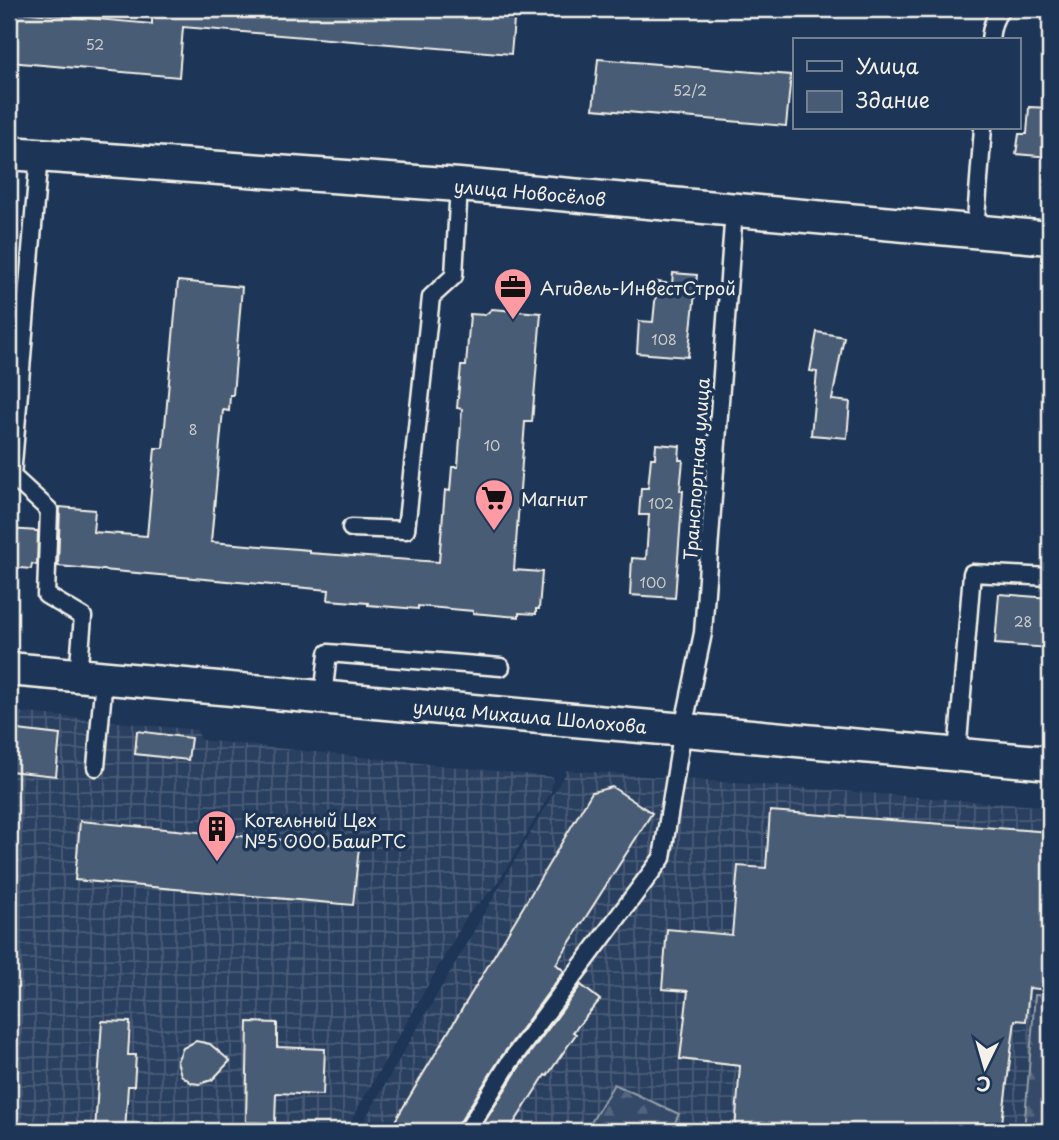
<svg xmlns="http://www.w3.org/2000/svg" width="1059" height="1140" font-family="'Playpen Sans',sans-serif">
<defs>
<pattern id="industrial-grid" width="8" height="8" patternUnits="userSpaceOnUse" patternTransform="scale(1.75)"><rect width="8" height="8" fill="#2a4060"/><path d="M0 4h8M4 0v8" fill="none" stroke="#4a5c77"/></pattern>
<pattern id="forest-firs" width="22" height="20" patternUnits="userSpaceOnUse" patternTransform="scale(1.75)"><rect width="22" height="20" fill="#354a67"/><path d="M5 1l3.5 6h-7zM16 11l3.5 6h-7z" fill="#53657d"/></pattern>
</defs>
<rect width="100%" height="100%" fill="#1d3557"/>
<filter id="ink" filterUnits="userSpaceOnUse"><feTurbulence type="fractalNoise" baseFrequency=".0143" numOctaves="2"/><feDisplacementMap in="SourceGraphic" scale="14" xChannelSelector="R" yChannelSelector="G"/><feConvolveMatrix kernelMatrix="1 2 1 2 8 2 1 2 1" color-interpolation-filters="sRGB"/></filter>
<g filter="url(#ink)">
<!-- industrial -->
<g fill="url(#industrial-grid)">
<polygon points="9,711 197,730 201,740 553,777 551,792 496,886 469,913 345,1131 9,1131"/>
<polygon points="567,770 1050,807 1050,996 1035,995 1024,1131 671,1131 679,1114 614,1084 586,1131 358,1131"/>
</g>
<!-- forest -->
<g fill="url(#forest-firs)" stroke="#949ea8" stroke-width="2">
<polygon points="1035,995 1050,996 1050,1131 1024,1131"/>
<polygon points="614,1084 679,1114 671,1131 586,1131"/>
</g>
<!-- building -->
<g fill="#485b74" stroke="#f4f1e8" stroke-width="2">
<polygon points="152,9 515,9 511,54 183,27 179,77 9,62 9,11 152,24"/>
<polygon points="598,59 791,75 786,126 593,109"/>
<polygon points="1029,107 1050,108 1050,157 1016,154 1019,134 1027,134"/>
<polygon points="673,273 697,275 688,357 637,353 639,321 653,322 657,282 672,284"/>
<polygon points="178,281 242,287 233,395 230,395 229,411 223,410 211,542 309,550 309,553 439,562 445,490 450,491 452,467 458,467 462,409 457,408 461,366 466,366 470,314 485,315 492,309 541,313 532,422 525,422 514,570 542,572 539,609 536,609 536,614 519,613 519,617 473,613 473,611 418,606 418,609 368,605 368,603 328,600 329,590 58,566 60,507 95,510 93,532 147,536 155,448 163,448"/>
<polygon points="817,332 844,337 832,400 850,402 847,438 811,435 817,372 810,371"/>
<polygon points="656,444 680,446 679,460 683,460 680,491 683,491 675,598 630,595 632,558 646,559 649,515 639,515 641,488 648,488 651,458 655,458"/>
<polygon points="9,529 38,531 37,565 32,564 31,569 9,567"/>
<polygon points="999,594 1050,598 1050,648 995,644"/>
<polygon points="9,729 60,735 56,776 9,771"/>
<polygon points="137,731 191,738 188,760 135,754"/>
<polygon points="612,787 652,813 556,964 564,971 501,1057 458,1125 457,1131 389,1131 592,792"/>
<polygon points="770,811 1050,832 1050,990 1029,988 1026,1021 1015,1020 1001,1131 735,1131 740,1066 680,1059 688,991 662,989 667,929 732,935 738,866 766,868"/>
<polygon points="80,821 359,847 353,905 75,880"/>
<polygon points="581,985 600,1000 573,1032 576,1034 547,1076 545,1075 509,1131 479,1131 518,1069"/>
<polygon points="102,1021 130,1022 128,1055 136,1055 134,1086 128,1086 125,1131 95,1131"/>
<polygon points="248,1022 277,1023 277,1047 325,1049 323,1095 276,1093 275,1123 246,1122"/>
<polygon points="196,1041 210,1044 230,1061 212,1080 199,1084 192,1083 181,1075 177,1061 183,1048"/>
</g>
<g fill="none" stroke-linecap="round" stroke-linejoin="round">
<defs>
<g id="service">
<path d="M990 40C991 30 994 16 1002 9"/>
<polyline points="39,155 12,476 49,510 46,595 83,617 78,676"/>
<polyline points="975,232 983,128"/>
<polyline points="351,528 406,530 431,297 454,276 459,185"/>
<polyline points="323,697 328,653 501,667"/>
<polyline points="957,754 972,573 1050,577"/>
<polyline points="96,767 104,678"/>
<polyline points="467,1131 509,1063 662,858 683,729 703,633 734,210"/>
</g>
<g id="minor">
<polyline points="9,153 459,185 1050,238"/>
<polyline points="9,669 1050,763"/>
</g>
</defs>
<!-- service casing -->
<use href="#service" stroke="#f4f1e8" stroke-width="21"/>
<!-- minor casing -->
<use href="#minor" stroke="#f4f1e8" stroke-width="37"/>
<!-- service -->
<use href="#service" stroke="#1d3557" stroke-width="16"/>
<!-- minor -->
<use href="#minor" stroke="#1d3557" stroke-width="32"/>
</g>
</g>
<!-- icons -->
<defs>
<symbol id="office-pin" viewBox="-11 -11 22 30"><path d="M0 17L-7.5 6A9.5 9.5 0 1 1 7.5 6Z" fill="#ff9aa2" stroke="#1d3557"/><path d="M-6-3h4V-5.5h4V-3h4V5H-6ZM-1-4.5V-3h2v-1.5ZM-6 0V1H6V0Z" fill="#111"/></symbol>
<symbol id="supermarket-pin" viewBox="-11 -11 22 30"><path d="M0 17L-7.5 6A9.5 9.5 0 1 1 7.5 6Z" fill="#ff9aa2" stroke="#1d3557"/><path d="M-6-5.5h2.5l.6 2H6L4.5 2H-2.5L-4.4-4H-6ZM-1.5 3.2a1.3 1.3 0 1 0 .1 0ZM3 3.2a1.3 1.3 0 1 0 .1 0Z" fill="#111"/></symbol>
<symbol id="building-pin" viewBox="-11 -11 22 30"><path d="M0 17L-7.5 6A9.5 9.5 0 1 1 7.5 6Z" fill="#ff9aa2" stroke="#1d3557"/><path d="M-4-6H4V6H1V3H-1V6H-4ZM-2.5-4.3h1.7v1.8h-1.7ZM.8-4.3h1.7v1.8H.8ZM-2.5-1h1.7V.8h-1.7ZM.8-1h1.7V.8H.8Z" fill="#111"/></symbol>
</defs>
<g fill-rule="evenodd">
<use href="#office-pin" x="491" y="265" width="44" height="60"/>
<use href="#supermarket-pin" x="472" y="476" width="44" height="60"/>
<use href="#building-pin" x="195" y="807" width="44" height="60"/>
</g>
<g text-anchor="middle" dominant-baseline="central" stroke-width="7" stroke-linejoin="round" paint-order="stroke">
<!-- number labels -->
<g font-size="14" fill="#c9cccb">
<text x="95" y="44">52</text>
<text x="690" y="90">52/2</text>
<text x="664" y="339">108</text>
<text x="193" y="429">8</text>
<text x="492" y="445">10</text>
<text x="661" y="503">102</text>
<text x="653" y="582">100</text>
<text x="1023" y="621">28</text>
</g>
<!-- street labels -->
<g font-size="18" fill="#f4f1e8" stroke="#1d3557">
<text transform="translate(530 192) rotate(5)">улица Новосёлов</text>
<text transform="translate(696 469) rotate(-86)">Транспортная улица</text>
<text transform="translate(530 716) rotate(5)">улица Михаила Шолохова</text>
</g>
<!-- poi labels -->
<g font-size="18" fill="#f4f1e8" stroke="#1d3557" text-anchor="start">
<text x="540" y="287">Агидель-ИнвестСтрой</text>
<text x="521" y="498">Магнит</text>
<text x="244" y="819">Котельный Цех<tspan x="244" dy="21">№5 ООО БашРТС</tspan></text>
</g>
</g>
<!-- margin -->
<rect width="1059" height="1140" fill="none" stroke="#1d3557" stroke-width="35"/>
<rect x="18" y="18" width="1024" height="1105" fill="none" stroke="#f4f1e8" stroke-width="2.5" filter="url(#ink)"/>
<!-- legend -->
<rect x="793" y="38" width="228" height="91" fill="#1d3557" stroke="#738091" stroke-width="2"/>
<rect x="807" y="61" width="35" height="10" fill="#1d3557" stroke="#738091" stroke-width="2"/>
<text x="856" y="74" font-size="21" fill="#f4f1e8">Улица</text>
<rect x="807" y="91" width="35" height="21" fill="#485b74" stroke="#738091" stroke-width="2"/>
<text x="856" y="108" font-size="21" fill="#f4f1e8">Здание</text>
<!-- north arrow -->
<g transform="translate(985 1067) rotate(185)" stroke="#1d3557" stroke-width="5" paint-order="stroke">
<path d="M0-5L12 26L0 18L-12 26Z" fill="#f4f1e8"/>
<text y="-10" font-size="19" font-weight="bold" text-anchor="middle" fill="#f4f1e8">С</text>
</g>
</svg>
